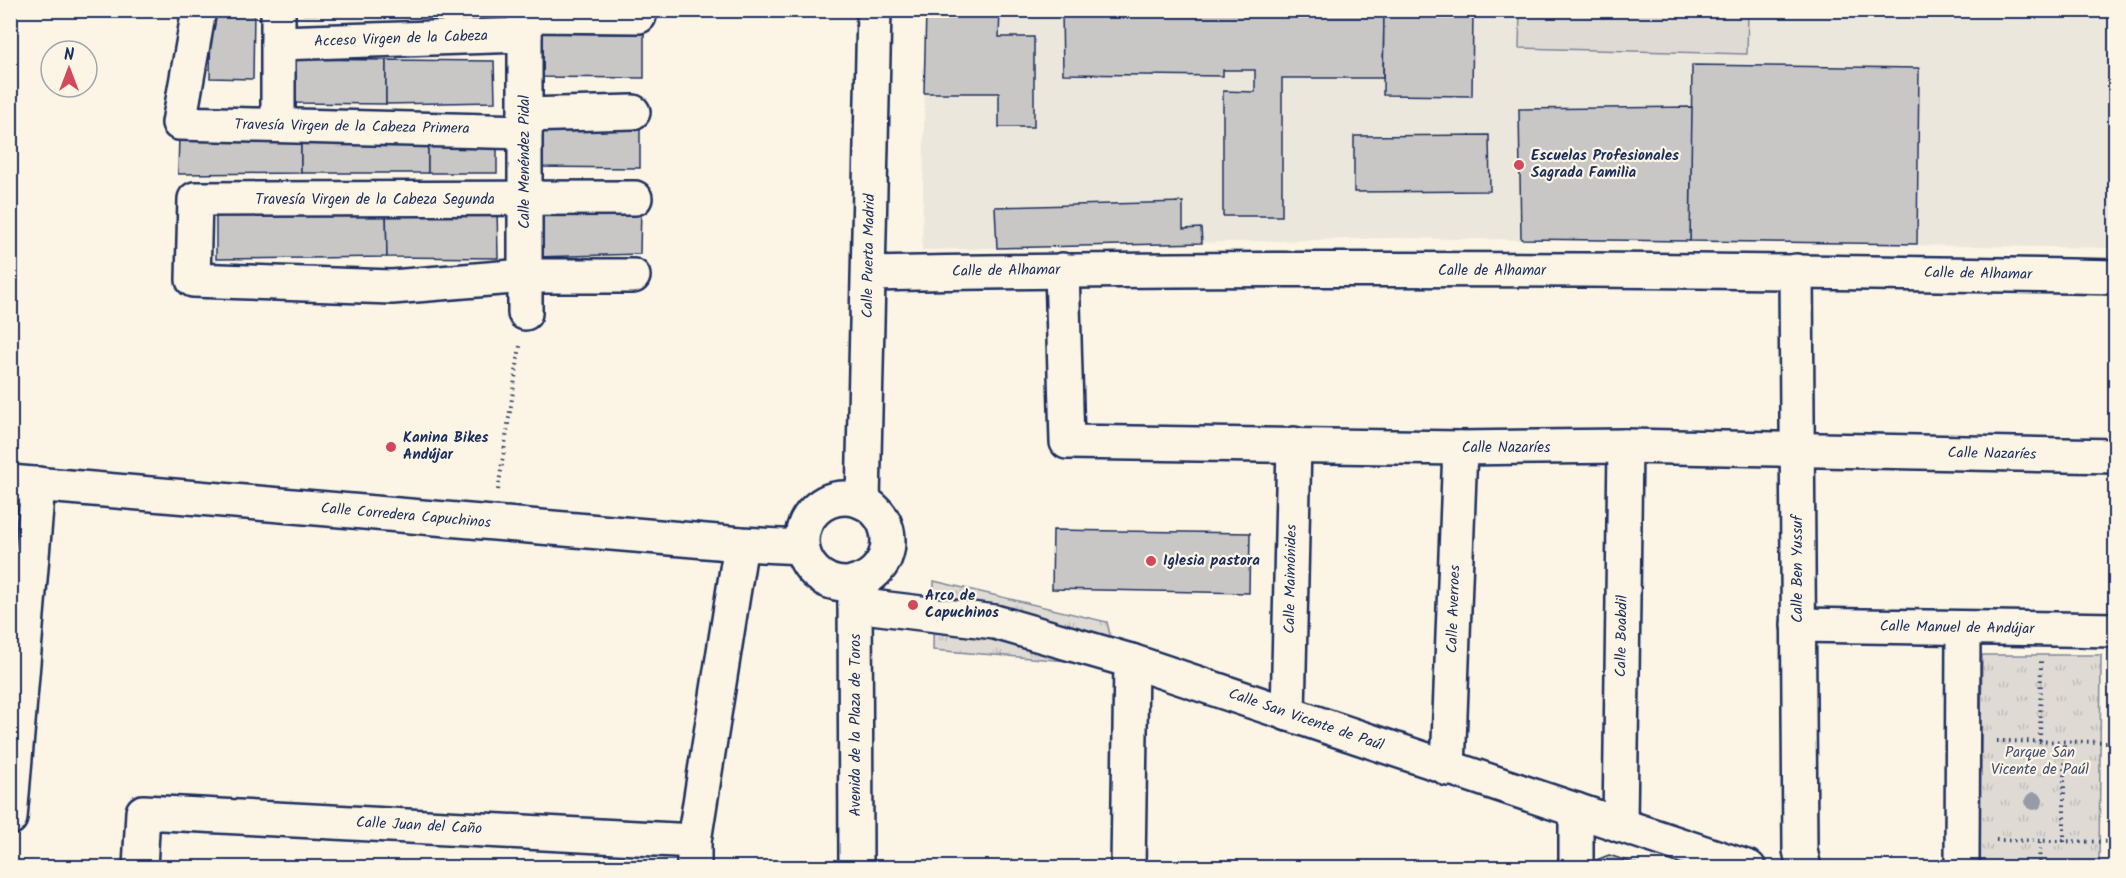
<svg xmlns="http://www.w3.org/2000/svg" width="2126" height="878" font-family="Kalam,sans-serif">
<defs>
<pattern id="grass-tufts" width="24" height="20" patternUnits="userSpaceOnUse" patternTransform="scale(1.5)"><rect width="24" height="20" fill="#dfdbd4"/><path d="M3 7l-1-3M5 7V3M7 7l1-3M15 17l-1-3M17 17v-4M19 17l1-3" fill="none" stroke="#bfbcb8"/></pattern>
</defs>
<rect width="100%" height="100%" fill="#fcf5e5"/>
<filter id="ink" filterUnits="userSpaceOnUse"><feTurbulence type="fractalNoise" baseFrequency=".0167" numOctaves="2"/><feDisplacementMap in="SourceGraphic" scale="12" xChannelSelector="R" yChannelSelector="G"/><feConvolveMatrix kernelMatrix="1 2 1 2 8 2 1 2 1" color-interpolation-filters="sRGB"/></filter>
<g filter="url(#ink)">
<!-- built -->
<polygon fill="#ece7dc" points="926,11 2115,11 2115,248 1388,238 922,250"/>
<!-- grass -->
<g fill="url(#grass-tufts)" stroke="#7d8599" stroke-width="1.5">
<polygon points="934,581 1107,622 1117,665 933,650"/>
<polygon points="1982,655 2101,655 2099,867 1979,867"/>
</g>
<!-- pitch -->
<polygon fill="#dfdbd4" stroke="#7d8599" stroke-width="1.5" points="1520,11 1748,11 1747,54 1519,48"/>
<!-- building -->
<g fill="#c8c7c6" stroke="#1b2f5e" stroke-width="1.5">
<polygon points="211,10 254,10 253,79 210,78"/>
<polygon points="304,10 492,10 492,13 304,14"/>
<polygon points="926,10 1000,10 999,37 1034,37 1034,127 999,127 999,93 924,93"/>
<polygon points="1062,10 1384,10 1383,78 1282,78 1282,216 1223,216 1223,91 1255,92 1255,70 1223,70 1223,76 1063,74"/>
<polygon points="1384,10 1473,10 1472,96 1383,95"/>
<polygon points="538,33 644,34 644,78 537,77"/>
<polygon points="292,59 386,60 386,104 292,103"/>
<polygon points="386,60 494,61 495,102 386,104"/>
<polygon points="1692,65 1919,68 1917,244 1690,241"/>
<polygon points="1692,107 1690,241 1521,239 1519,109"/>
<polygon points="537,122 640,123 640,168 537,167"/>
<polygon points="179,135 301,135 301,173 178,174"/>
<polygon points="301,135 428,137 428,173 301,173"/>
<polygon points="1489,135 1490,191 1354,192 1354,136"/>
<rect x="428" y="137" width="69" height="36"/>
<polygon points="1183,202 1183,229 1201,228 1202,243 997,248 995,207"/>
<polygon points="641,206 640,254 535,257 534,207"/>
<polygon points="216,207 386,207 387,257 216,259"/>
<polygon points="386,207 497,208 498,258 387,257"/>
<polygon points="1053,530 1250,533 1249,593 1052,589"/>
<polygon points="1609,855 1648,868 1595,868 1596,860"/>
</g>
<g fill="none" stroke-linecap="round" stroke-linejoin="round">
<defs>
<g id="street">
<polyline points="199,10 179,123 525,132"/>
<polyline points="525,15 639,16"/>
<polyline points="278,43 525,35"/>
<polyline points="525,115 633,112"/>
<polyline points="278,124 278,10"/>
<polyline points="1062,270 1067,442 1460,448 1625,446 2116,456"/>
<polyline points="633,276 525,276 392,287 193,280 195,199 635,198"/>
<polyline points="525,313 525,10"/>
<polyline points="855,605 995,622 1131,661 1128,868"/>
<polyline points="1798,625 2116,630"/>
<polyline points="1288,714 1294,444"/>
<polyline points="1448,769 1460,448"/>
<polyline points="10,818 38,484"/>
<polyline points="1620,825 1625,446"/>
<polyline points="140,868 143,812 694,841"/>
<polyline points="694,868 694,841 741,544"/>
<polyline points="1576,868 1576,810"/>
<polyline points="1962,868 1963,629"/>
</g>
<g id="secondary">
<polyline points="1796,271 1800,850 1804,868"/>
<path d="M869 274C1284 266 1700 269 2116 277"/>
<polyline points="10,482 741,544 802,547"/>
<circle cx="845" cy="541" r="43"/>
<polyline points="863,502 874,10"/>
<polyline points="855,582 856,868"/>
<polyline points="1131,661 1749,868"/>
</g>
</defs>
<!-- street casing -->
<use href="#street" stroke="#1b2f5e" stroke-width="38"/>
<!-- secondary casing -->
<use href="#secondary" stroke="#1b2f5e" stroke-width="38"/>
<!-- path -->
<g stroke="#1b2f5e" stroke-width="4" stroke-dasharray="1.5 4.5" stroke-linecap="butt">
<polyline points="498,490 520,346"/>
<polyline points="1997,741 2116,742"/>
<polyline points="2040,741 2041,661"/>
<polyline points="1996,840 2116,842"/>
<polyline points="2064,842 2064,742"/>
<polyline points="2039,868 2040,841"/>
</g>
<!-- street -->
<use href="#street" stroke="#fcf5e5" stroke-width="33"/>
<!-- secondary -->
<use href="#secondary" stroke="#fcf5e5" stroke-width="33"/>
</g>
<!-- trees -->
<circle fill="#969ba8" cx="2034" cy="801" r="9"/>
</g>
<!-- markers -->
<g fill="#d1495b" stroke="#fcf5e5" stroke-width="2">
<circle cx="1519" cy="165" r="6"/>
<circle cx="391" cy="447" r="6"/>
<circle cx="1151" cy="561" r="6"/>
<circle cx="913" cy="605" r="6"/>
</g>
<g text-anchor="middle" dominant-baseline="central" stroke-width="4.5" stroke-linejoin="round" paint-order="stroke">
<!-- street labels -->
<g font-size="15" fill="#1b2f5e" stroke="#fcf5e5">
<text transform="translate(401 39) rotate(-2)">Acceso Virgen de la Cabeza</text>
<text transform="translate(352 127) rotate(1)">Travesía Virgen de la Cabeza Primera</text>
<text transform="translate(525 162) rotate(-90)">Calle Menéndez Pidal</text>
<text x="375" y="200">Travesía Virgen de la Cabeza Segunda</text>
<text transform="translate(869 256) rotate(-89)">Calle Puerta Madrid</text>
<text transform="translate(1006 271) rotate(-1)">Calle de Alhamar</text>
<text x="1492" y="271">Calle de Alhamar</text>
<text transform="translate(1978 274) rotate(1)">Calle de Alhamar</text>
<text x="1506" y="448">Calle Nazaríes</text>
<text transform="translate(1992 454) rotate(1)">Calle Nazaríes</text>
<text transform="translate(406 516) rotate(5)">Calle Corredera Capuchinos</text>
<text transform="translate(1798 569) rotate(-90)">Calle Ben Yussuf</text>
<text transform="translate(1291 579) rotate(-89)">Calle Maimónides</text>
<text transform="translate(1454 609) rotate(-88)">Calle Averroes</text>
<text transform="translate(1957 628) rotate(1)">Calle Manuel de Andújar</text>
<text transform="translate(1622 636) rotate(-89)">Calle Boabdil</text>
<text transform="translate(1306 720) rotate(19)">Calle San Vicente de Paúl</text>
<text transform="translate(856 725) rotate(-90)">Avenida de la Plaza de Toros</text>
<text transform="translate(419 826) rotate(3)">Calle Juan del Caño</text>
</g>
<!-- poi labels -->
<g font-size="15" font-weight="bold" fill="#1b2f5e" stroke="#fcf5e5" text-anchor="start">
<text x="1531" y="156">Escuelas Profesionales<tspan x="1531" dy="17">Sagrada Familia</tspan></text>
<text x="403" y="438">Kanina Bikes<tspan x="403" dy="17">Andújar</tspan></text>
<text x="1163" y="561">Iglesia pastora</text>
<text x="925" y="596">Arco de<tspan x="925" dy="17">Capuchinos</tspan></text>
</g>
<!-- park labels -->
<g font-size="15" fill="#425176" stroke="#fcf5e5">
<text x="2040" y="753">Parque San<tspan x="2040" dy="17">Vicente de Paúl</tspan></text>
</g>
</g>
<!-- margin -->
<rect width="2126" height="878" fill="none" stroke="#fcf5e5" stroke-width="36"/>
<rect x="18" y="18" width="2090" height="842" fill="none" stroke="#1b2f5e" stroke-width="2" filter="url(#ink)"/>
<!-- north arrow -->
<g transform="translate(69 69)"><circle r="28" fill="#fcf5e5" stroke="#a2a6af" stroke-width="1.5"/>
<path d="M0-4.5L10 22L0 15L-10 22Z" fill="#d1495b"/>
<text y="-9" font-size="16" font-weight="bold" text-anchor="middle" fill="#1b2f5e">N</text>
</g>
</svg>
